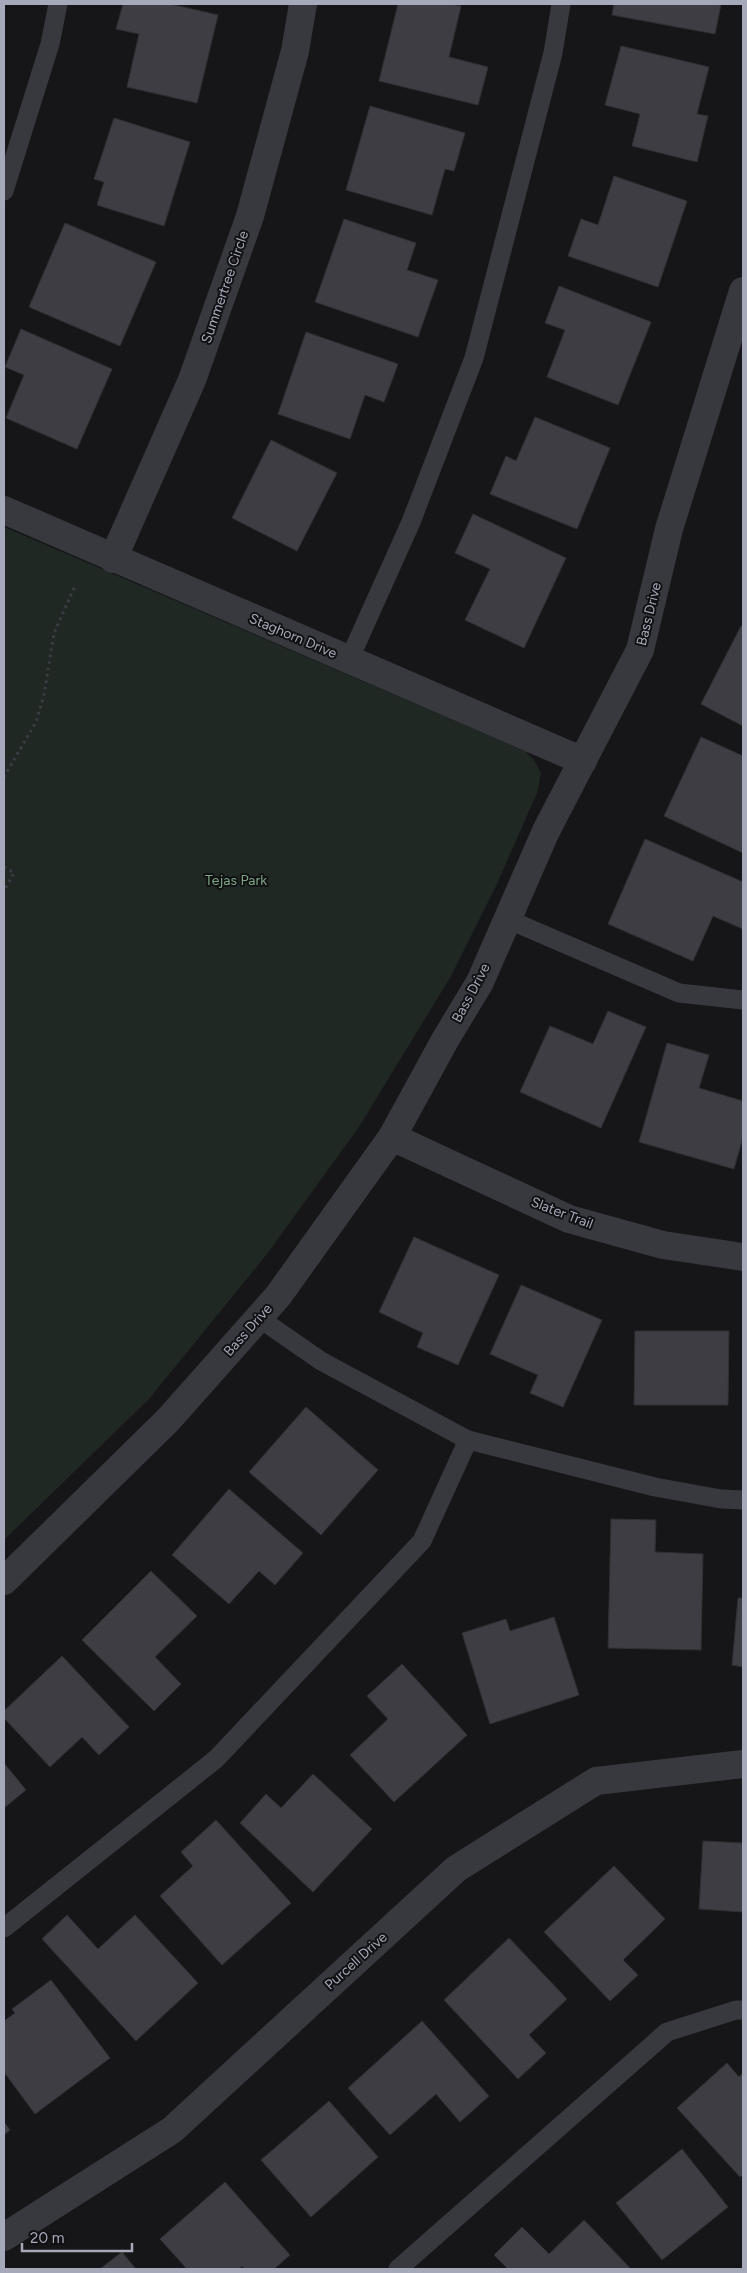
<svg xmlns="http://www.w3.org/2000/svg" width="747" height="2273" font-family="Figtree,sans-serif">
<rect width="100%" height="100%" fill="#161618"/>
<!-- green -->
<polygon fill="#1f2822" points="4,527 525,751 534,760 541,773 537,793 497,884 451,976 359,1127 267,1254 149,1399 4,1540"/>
<!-- building -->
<g fill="#3d3d43" stroke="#302f34">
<polygon points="123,4 170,4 218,15 197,103 127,87 139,34 116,29"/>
<polygon points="398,4 451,4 461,6 449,57 488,67 478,105 379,81"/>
<polygon points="614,4 721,4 715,34 612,15"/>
<polygon points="621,46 709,67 697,114 708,116 697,162 632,146 640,114 605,105"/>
<polygon points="370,106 465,133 454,171 445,169 432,215 346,190"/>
<polygon points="114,118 190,142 164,226 97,205 104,182 94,179"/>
<polygon points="614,176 687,201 658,287 568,256 581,219 598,225"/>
<polygon points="344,219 416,243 407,270 438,280 418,337 315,302"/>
<polygon points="65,223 156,262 120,346 29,307"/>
<polygon points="559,286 651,322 618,405 547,377 565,330 545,323"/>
<polygon points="21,329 112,369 77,449 6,418 24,375 5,367"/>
<polygon points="306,332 398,364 384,402 365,395 350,439 278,414"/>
<polygon points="535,417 610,448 577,529 490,494 506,456 516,461"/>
<polygon points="271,440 337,473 297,551 232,518"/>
<polygon points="473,514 566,558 524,648 465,620 490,569 455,553"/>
<polygon points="741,626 743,627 743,726 701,704"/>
<polygon points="701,737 743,756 743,853 664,816"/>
<polygon points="645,839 743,882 743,929 713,916 693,961 608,924"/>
<polygon points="608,1011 646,1027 601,1128 520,1092 550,1026 593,1044"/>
<polygon points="667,1043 709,1055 699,1088 743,1101 743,1137 734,1169 639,1142"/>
<polygon points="414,1237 499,1275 458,1365 417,1347 423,1333 379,1312"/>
<polygon points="521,1285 602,1320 563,1407 530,1393 538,1375 490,1354"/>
<polygon points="635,1331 729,1331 728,1405 634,1405"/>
<polygon points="306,1407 378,1470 321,1535 249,1472"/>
<polygon points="229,1489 303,1553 275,1585 259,1571 229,1604 172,1555"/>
<polygon points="611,1519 656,1520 655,1552 703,1554 701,1650 608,1648"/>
<polygon points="151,1571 197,1616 155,1657 181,1684 154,1711 82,1640"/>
<polygon points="738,1598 743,1598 743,1667 732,1665"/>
<polygon points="554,1617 579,1695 490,1724 462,1633 506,1619 510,1631"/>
<polygon points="62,1656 129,1727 99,1755 82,1737 50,1767 4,1718 4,1711"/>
<polygon points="402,1664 467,1735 394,1802 350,1755 388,1719 367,1696"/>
<polygon points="4,1763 26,1790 4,1808"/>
<polygon points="313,1774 372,1829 313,1892 240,1823 266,1794 281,1808"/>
<polygon points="216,1820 291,1903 222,1965 160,1896 193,1866 181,1852"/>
<polygon points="703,1841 743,1843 743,1912 699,1909"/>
<polygon points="614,1866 665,1919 623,1960 638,1975 610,2001 544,1932"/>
<polygon points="67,1915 98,1949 135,1915 198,1983 136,2041 42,1939"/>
<polygon points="509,1938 567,1999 529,2035 546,2053 518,2079 444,2000"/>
<polygon points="51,1980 110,2058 35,2114 4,2072 4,2021 15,2013 12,2009"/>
<polygon points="422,2021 489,2096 460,2122 436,2094 390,2135 348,2088"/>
<polygon points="727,2063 739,2077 743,2073 743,2174 740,2177 677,2108"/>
<polygon points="329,2101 378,2157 311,2217 261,2160"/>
<polygon points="4,2122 10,2130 4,2135"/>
<polygon points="682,2149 728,2207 662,2260 616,2203"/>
<polygon points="225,2182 290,2255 274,2269 244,2269 242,2266 239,2269 187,2269 160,2239"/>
<polygon points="584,2220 631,2269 508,2269 494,2255 522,2227 549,2254"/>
<polygon points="122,2252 136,2269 100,2269"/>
</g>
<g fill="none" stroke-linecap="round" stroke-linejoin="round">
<!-- path -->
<g stroke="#3c3d44" stroke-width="3" stroke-dasharray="2.5 4" stroke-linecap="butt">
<polyline points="4,777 36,722 44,695 54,633 75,586"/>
<polyline points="4,867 14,873 4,891"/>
</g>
<!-- lane -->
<g stroke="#38383f" stroke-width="19">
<polyline points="4,191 50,44 58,4"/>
<polyline points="349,660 411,522 474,358 553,53 561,4"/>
<polyline points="507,919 679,993 743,1000"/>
<polyline points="259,1318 321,1361 468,1440 655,1487 721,1499 743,1500"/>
<polyline points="4,1928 216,1759 422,1541 468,1440"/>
<polyline points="398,2269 667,2032 736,2010 743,2010"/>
</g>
<!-- street -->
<g stroke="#38383f" stroke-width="28">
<polyline points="4,510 583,761"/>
<polyline points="113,559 192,380 250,216 295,51 303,4"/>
<polyline points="392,1137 569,1219 663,1245 743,1257"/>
<polyline points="4,1581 168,1420 278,1296 392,1137 445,1040 480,982 546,831 640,650 669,529 743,291"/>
<polyline points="4,2237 172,2130 456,1869 596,1781 743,1764"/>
</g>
</g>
<g text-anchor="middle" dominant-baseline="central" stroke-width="4" stroke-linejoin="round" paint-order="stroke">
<!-- street labels -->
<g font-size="14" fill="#a6a9b9" stroke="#111113">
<text transform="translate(225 287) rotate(-71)">Summertree Circle</text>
<text transform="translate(649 614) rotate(-76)">Bass Drive</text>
<text transform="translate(293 636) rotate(23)">Staghorn Drive</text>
<text transform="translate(471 993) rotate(-62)">Bass Drive</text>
<text transform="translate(562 1213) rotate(21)">Slater Trail</text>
<text transform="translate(248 1330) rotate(-48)">Bass Drive</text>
<text transform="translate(356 1961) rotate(-42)">Purcell Drive</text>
</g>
<!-- park labels -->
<g font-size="14" fill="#7ca685" stroke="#111113">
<text x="236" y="880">Tejas Park</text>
</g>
</g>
<!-- border -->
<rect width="747" height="2273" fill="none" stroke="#a6a9b9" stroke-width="10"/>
<!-- scale -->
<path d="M22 2243v8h110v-8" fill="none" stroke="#a6a9b9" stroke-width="2.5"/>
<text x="30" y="2243" font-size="15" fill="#a6a9b9" stroke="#111113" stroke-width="4" paint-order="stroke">20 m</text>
</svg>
